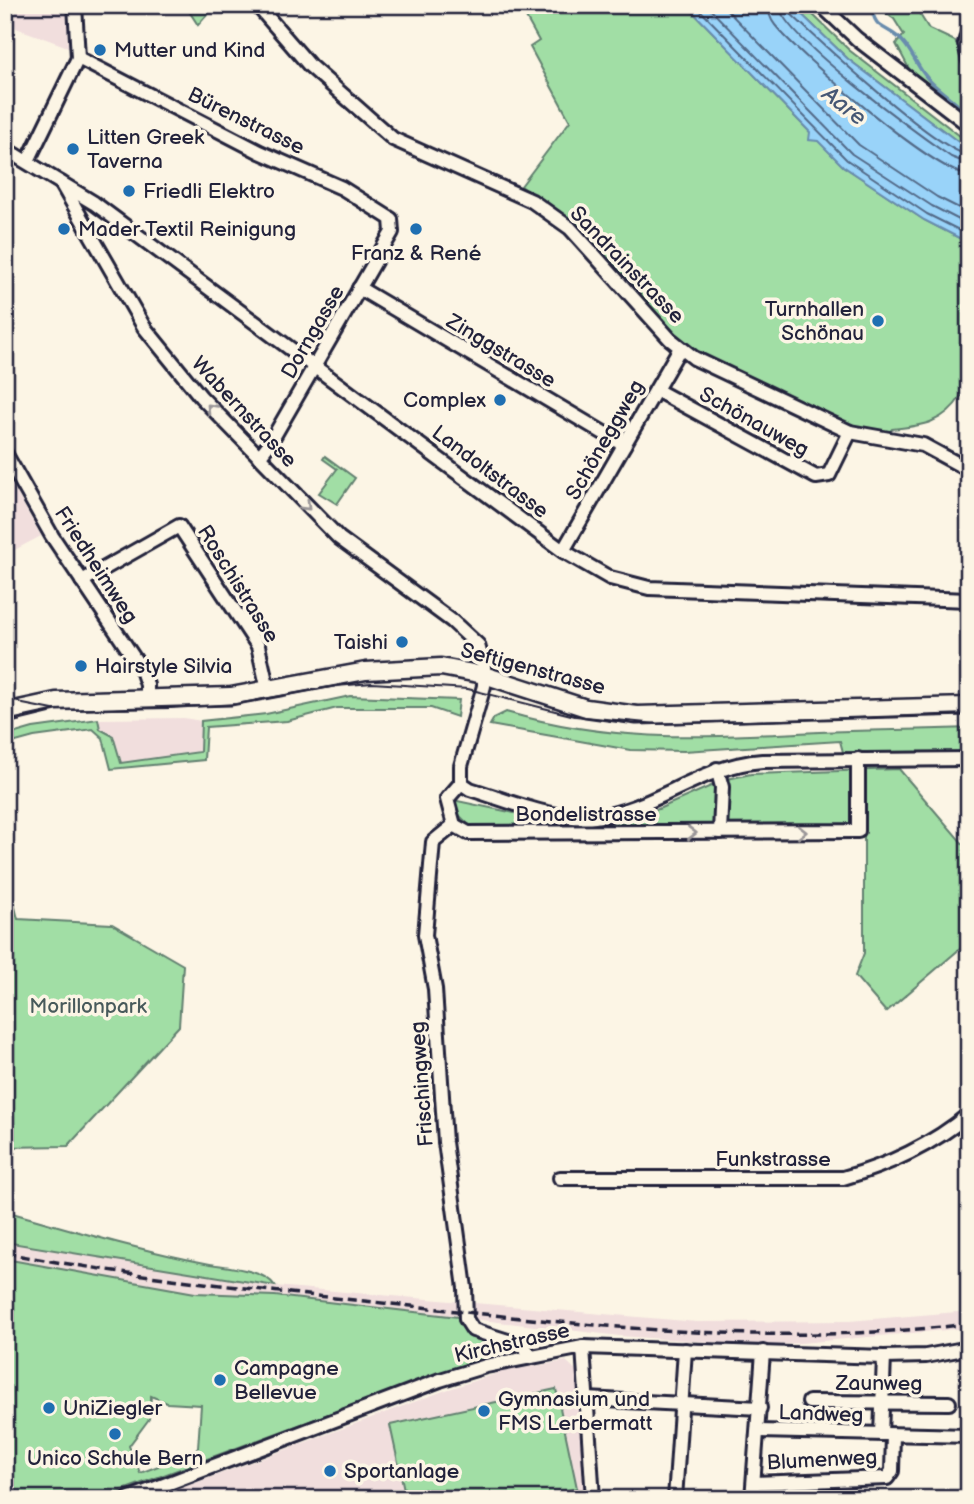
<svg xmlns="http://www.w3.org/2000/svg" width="974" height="1504" font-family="'Balsamiq Sans',sans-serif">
<rect width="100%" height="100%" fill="#fcf5e5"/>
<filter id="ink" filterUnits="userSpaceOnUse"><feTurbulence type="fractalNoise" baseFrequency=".0143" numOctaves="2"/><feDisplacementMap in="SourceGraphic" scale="14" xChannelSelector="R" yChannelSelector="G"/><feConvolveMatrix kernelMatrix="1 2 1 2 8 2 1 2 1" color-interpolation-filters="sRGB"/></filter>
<g filter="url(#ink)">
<!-- built -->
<g fill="#f1dedd">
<polygon points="5,5 66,5 68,47 16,28"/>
<polygon points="5,472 41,536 5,555"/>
<polygon points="184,718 201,721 200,752 120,763 113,736 100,729 98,719"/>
<polygon points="5,1242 275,1286 697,1322 849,1321 969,1311 969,1328 767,1346 620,1336 275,1296 195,1293 5,1259"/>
<polygon points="566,1361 579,1373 585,1499 152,1499 446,1390 504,1371"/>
</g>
<!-- green -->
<g fill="#a1dea5" stroke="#628070" stroke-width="2" fill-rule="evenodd">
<polygon points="185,5 216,5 198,25"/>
<path d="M519 5H686L843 166 924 220 969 243V396H961C944 423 922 426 892 429L888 434 859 430 705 359 669 329 578 228 521 186 570 121 530 47 539 41Z"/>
<polygon points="792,5 803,5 849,50 969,143 969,150 848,59"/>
<polygon points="874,5 914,5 929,29 955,41 969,76 969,119 915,80 896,44 904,35 894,19"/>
<polygon points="325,456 355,478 337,504 319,493 337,469 323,459"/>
<polygon points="350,696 459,700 457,717 431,708 337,708 287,721 206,727 204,760 111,769 103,738 93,729 34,737 5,745 5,736 33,728 98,719 100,729 113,736 121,763 200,752 201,721 266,714"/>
<path d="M506 712C618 744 705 737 819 732 869 730 919 730 969 728V755L843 752 840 741 684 751 630 750 490 725 494 718Z"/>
<polygon points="899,769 969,851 969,941 886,1012 855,976 864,953 864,838 600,838 474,830 456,812 453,800 585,828 640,817 727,779 751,774"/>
<polygon points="5,897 13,899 18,919 112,924 183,965 179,1026 68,1146 5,1147"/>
<path d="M5 1211C73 1230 141 1251 210 1264 228 1267 265 1270 275 1286L5 1242Z"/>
<path d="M5 1259 195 1293 275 1296 458 1317C474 1340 490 1338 514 1350L513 1353 434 1375 99 1499H5ZM151 1396 167 1403 201 1405 198 1448 193 1453 140 1473 129 1446 149 1419Z"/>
<polygon points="556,1389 577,1488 529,1499 406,1499 390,1425"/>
</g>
<!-- water -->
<polygon fill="#99d3f9" stroke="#698cad" stroke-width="2" points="686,5 792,5 848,59 969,150 969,243 924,220 843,166 818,141 809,140 810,132"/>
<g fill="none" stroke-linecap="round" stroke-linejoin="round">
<!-- shore -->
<g stroke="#526987" stroke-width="2">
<polyline points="695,5 847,160 927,214 969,235"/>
<polyline points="706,5 852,154 932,206 969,225"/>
<polyline points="722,5 859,145 937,197 969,213"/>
<path d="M768 5C769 13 770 19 775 25 799 55 936 174 969 175"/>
<path d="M779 5C780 35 921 136 951 157L969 164"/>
<path d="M788 5 790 13C817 39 939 152 969 155"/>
</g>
<!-- stream -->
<path stroke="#698cad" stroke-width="3.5" d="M872 5C873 29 885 26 898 37 910 46 915 63 924 74 936 91 956 98 967 117"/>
<defs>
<g id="minor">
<polyline points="257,5 310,66 393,139 532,201 570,228 670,339 694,358 850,432 923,445 969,470"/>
<polyline points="821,5 857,39 969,125"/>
<polyline points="969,29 965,43 969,61"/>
<polyline points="78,58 260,152 342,188 391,219 392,232 270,443 259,457"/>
<polyline points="5,149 94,203 563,551 610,578 649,588 969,600"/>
<polyline points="28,161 78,58 75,5"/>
<polyline points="61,183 144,327 201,397 339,538 452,621 478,645 484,667 484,686 461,766 461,783"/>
<polyline points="359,288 624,445"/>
<polyline points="656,390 816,477 829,475 850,432"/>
<polyline points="5,453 52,536 142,670 147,685 147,699"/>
<polyline points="563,551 680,348"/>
<polyline points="82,581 179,526 258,646 268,690"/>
<polyline points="717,769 722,787 720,832"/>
<polyline points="461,783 447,799 454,825 433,842 425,935 435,989 445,1142 465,1288 466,1319 473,1330 524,1346 531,1357"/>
<path d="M461 783 470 789C509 801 555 821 595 817 655 810 698 766 762 761L969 759"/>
<polyline points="454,825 468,833 858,831 858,759"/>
<path d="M560 1178H843C887 1166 934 1144 969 1114"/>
<polyline points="583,1347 593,1499"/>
<polyline points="587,1399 760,1408"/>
<polyline points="809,1402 949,1403"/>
<polyline points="759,1431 969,1436"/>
<polyline points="881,1434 884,1357"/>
<polyline points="754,1483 887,1478 892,1471 893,1435"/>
<polyline points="127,1499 440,1380 486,1366 583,1347 884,1357 926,1356 969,1348"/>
<polyline points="675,1499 685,1350"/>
<polyline points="752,1499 763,1352"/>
</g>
<polyline id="major" points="5,712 56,701 231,696 366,671 441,667 484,675 586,708 637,715 969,706"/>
</defs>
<!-- minor casing -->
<use href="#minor" stroke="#22223b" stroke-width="18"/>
<!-- major casing -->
<use href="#major" stroke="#22223b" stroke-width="21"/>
<!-- minor -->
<use href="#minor" stroke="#fcf5e5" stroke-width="12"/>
<!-- major -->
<use href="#major" stroke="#fcf5e5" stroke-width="16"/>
<!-- tram -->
<g stroke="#22223b" stroke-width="2">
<polyline points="5,694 23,704 53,710 171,708 236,704 336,686 372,683 468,689 575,716 657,724 969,714"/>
<polyline points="5,724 50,713"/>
</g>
<!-- rail -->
<path stroke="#22223b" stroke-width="3.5" stroke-dasharray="10 5" stroke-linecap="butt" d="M5 1253C146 1279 288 1293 430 1308 616 1329 782 1346 969 1324"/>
</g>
<!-- one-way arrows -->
<defs><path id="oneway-chevron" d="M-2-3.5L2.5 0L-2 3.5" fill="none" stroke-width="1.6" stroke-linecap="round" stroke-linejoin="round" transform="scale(1.75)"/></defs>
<g stroke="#9a9698">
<use href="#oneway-chevron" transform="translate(211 408) rotate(-133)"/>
<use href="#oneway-chevron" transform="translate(306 506) rotate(45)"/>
<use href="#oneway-chevron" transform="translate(802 832)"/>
<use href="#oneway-chevron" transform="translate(692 833)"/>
</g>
</g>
<!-- markers -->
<g fill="#1f6fb2" stroke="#fcf5e5" stroke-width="2.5">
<circle cx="100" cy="50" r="7"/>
<circle cx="73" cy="149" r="7"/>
<circle cx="129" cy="191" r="7"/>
<circle cx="64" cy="229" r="7"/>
<circle cx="416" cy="229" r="7"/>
<circle cx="878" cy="321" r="7"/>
<circle cx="500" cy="400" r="7"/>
<circle cx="402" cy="642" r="7"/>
<circle cx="81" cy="666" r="7"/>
<circle cx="220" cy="1380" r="7"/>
<circle cx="49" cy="1408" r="7"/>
<circle cx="484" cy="1411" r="7"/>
<circle cx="115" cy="1434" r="7"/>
<circle cx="330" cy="1471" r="7"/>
</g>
<g text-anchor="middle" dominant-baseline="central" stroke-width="7" stroke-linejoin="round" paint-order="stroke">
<!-- poi labels -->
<g font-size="21" fill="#22223b" stroke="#fcf5e5" text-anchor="start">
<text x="114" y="50">Mutter und Kind</text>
<text x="87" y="137">Litten Greek<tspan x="87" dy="24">Taverna</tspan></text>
<text x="143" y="191">Friedli Elektro</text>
<text x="78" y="229">Mader Textil Reinigung</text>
<text x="416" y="253" text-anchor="middle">Franz &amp; René</text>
<text x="864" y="309" text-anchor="end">Turnhallen<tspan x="864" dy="24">Schönau</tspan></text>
<text x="486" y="400" text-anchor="end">Complex</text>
<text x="388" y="642" text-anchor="end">Taishi</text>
<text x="95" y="666">Hairstyle Silvia</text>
<text x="234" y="1368">Campagne<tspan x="234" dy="24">Bellevue</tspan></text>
<text x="498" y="1399">Gymnasium und<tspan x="498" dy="24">FMS Lerbermatt</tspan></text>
<text x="63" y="1408">UniZiegler</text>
<text x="115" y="1458" text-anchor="middle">Unico Schule Bern</text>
<text x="344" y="1471">Sportanlage</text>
</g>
<!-- street labels -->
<g font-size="21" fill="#22223b" stroke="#fcf5e5">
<text transform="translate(246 121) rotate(26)">Bürenstrasse</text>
<text transform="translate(627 265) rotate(46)">Sandrainstrasse</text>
<text transform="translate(313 332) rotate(-60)">Dorngasse</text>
<text transform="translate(501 351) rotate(31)">Zinggstrasse</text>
<text transform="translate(244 412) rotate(47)">Wabernstrasse</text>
<text transform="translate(754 422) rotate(29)">Schönauweg</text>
<text transform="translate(605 440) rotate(-60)">Schöneggweg</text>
<text transform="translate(490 472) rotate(37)">Landoltstrasse</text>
<text transform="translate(96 565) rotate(57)">Friedheimweg</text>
<text transform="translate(238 584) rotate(58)">Roschistrasse</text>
<text transform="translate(533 669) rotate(15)">Seftigenstrasse</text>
<text x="586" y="814">Bondelistrasse</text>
<text transform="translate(422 1084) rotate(-94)">Frischingweg</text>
<text x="773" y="1159">Funkstrasse</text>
<text transform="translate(512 1343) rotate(-13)">Kirchstrasse</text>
<text x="879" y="1383">Zaunweg</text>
<text transform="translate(821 1414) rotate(2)">Landweg</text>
<text transform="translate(822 1460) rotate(-3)">Blumenweg</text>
</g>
<!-- park labels -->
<g font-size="21" fill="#485a5b" stroke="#fcf5e5">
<text x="88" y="1006">Morillonpark</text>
</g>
<!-- water labels -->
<g font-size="23" font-style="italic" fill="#465774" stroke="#fcf5e5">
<text transform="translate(844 106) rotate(38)">Aare</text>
</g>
</g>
<!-- margin -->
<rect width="974" height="1504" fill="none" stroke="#fcf5e5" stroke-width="28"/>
<rect x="14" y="14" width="946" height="1476" fill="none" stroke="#22223b" stroke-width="2.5" filter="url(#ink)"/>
</svg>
